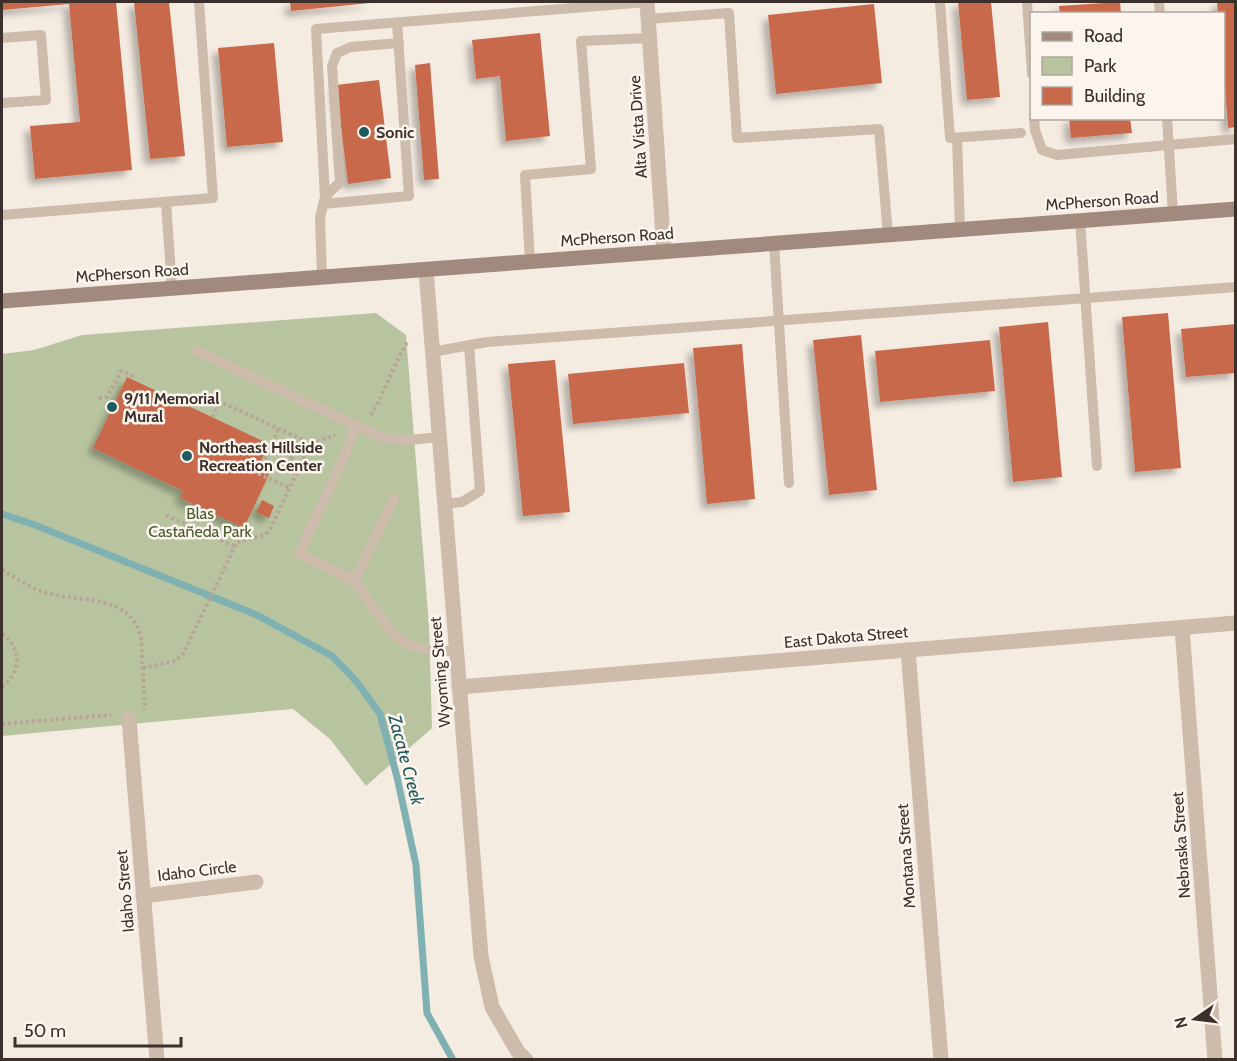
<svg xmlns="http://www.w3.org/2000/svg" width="1237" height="1061" font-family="Cabin,sans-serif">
<defs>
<filter id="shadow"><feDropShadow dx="-5.5" dy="5.5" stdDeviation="3" flood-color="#0004"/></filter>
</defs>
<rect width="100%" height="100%" fill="#f4ebe1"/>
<!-- green -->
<polygon fill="#b8c4a0" points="376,313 406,335 429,626 432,728 366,786 330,739 293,709 2,736 2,354 34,350 82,335"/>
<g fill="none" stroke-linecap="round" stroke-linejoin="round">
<!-- stream -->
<polyline stroke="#7fb0b2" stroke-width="7" points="2,514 35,525 257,615 332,656 357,682 380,714 397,777 416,865 427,1013 453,1060"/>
</g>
<!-- building -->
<g fill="#c8694b" filter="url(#shadow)">
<polygon points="2,2 116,2 132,170 35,179 30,126 80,122 69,4 2,10"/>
<polygon points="134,2 169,2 185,156 150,159"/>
<polygon points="290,2 370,2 370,3 291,11"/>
<polygon points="958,2 991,2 1000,97 967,100"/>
<polygon points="1120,2 1121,14 1060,14 1059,6"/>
<polygon points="1217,2 1236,2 1236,127 1228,128 1224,74 1224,14 1218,14"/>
<polygon points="874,4 882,83 776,94 768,15"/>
<polygon points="540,33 550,136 506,141 500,76 476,79 472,40"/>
<polygon points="274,43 283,142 227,147 218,48"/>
<polygon points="430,63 439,179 424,180 415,65"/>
<polygon points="379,80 391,178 348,184 336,85"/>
<polygon points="1069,118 1130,118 1132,133 1071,138"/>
<polygon points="1168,313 1181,468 1135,472 1122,317"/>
<polygon points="1048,322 1062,477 1013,482 999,327"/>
<polygon points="1236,324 1236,373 1186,377 1181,329"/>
<polygon points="861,335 877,490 829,495 813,340"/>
<polygon points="990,340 995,391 880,402 875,351"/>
<polygon points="742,344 755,499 707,504 693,348"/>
<polygon points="555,360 570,512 523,516 508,364"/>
<polygon points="684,363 689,413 573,424 568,374"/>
<polygon points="127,377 269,444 259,465 271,470 244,528 180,498 183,491 93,448"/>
<polygon points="262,500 274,506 269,518 256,512"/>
</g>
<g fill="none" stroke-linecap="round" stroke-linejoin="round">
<!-- path -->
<g stroke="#b9a596" stroke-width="4" stroke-dasharray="3 3" stroke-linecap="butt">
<polyline points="99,398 107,397 121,371 133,376 132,379"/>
<path d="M371 415C386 391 393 364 408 341"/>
<polyline points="212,417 218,406 225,404 301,439 308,445"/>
<polyline points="278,429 259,474 290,488"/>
<polyline points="290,459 301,464"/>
<polyline points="287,464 294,453"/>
<polyline points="166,515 236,547"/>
<path d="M2 570C15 577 28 587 43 592 77 603 131 592 141 638L145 710"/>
<path d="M2 634C22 647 22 673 2 686"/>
<polyline points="143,668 175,661 183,654 237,542 265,535 270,529 306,454 308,445 335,435"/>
<polyline points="2,724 111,715"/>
</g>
<!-- lane -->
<g stroke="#cdbbac" stroke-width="10">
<polyline points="940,2 950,138 1021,133"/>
<polyline points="1027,2 1032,74"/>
<polyline points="1159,2 1160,14"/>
<polyline points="648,19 729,13 737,138 879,129 888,235"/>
<polyline points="2,38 41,35 46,100 2,103"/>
<polyline points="1034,118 1035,130 1042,150 1057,155 1236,139"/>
<polyline points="1167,118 1173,214"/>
<polyline points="957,138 960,229"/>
<polyline points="325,197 340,182 332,66 337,53 351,47 399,43"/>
<polyline points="166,202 172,288"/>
<polyline points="323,204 409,196 397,23"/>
<polyline points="2,215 213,198 199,2"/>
<polyline points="1080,220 1097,466"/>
<polyline points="774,243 789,483"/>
<polyline points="530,261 525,175 591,169 581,41 650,38"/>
<polyline points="322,277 320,218 325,197 316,29 647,2"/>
<path d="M197 351 355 425 345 455 299 554C316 563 337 570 353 581 360 586 365 596 370 603 399 643 405 652 457 651"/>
<polyline points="432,352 487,342 1236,287"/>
<polyline points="355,425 386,439 410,440 439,437"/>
<polyline points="445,504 462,502 480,491 469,345"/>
<polyline points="354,582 394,498"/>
</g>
<!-- street -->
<g stroke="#cdbbac" stroke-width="15">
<polyline points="647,2 664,251"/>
<polyline points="426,270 481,956 492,1007 518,1052 526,1060"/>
<polyline points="1182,628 1215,1060"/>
<polyline points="908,650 941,1060"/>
<polyline points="459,687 1236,623"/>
<polyline points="129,719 157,1060"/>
<polyline points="143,896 256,882"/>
</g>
<!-- secondary -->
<polyline stroke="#a18a7d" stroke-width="15" points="2,301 1236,209"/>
</g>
<!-- markers -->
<g fill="#1f5a5e" stroke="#fbf5ee" stroke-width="2">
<circle cx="364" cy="132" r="6"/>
<circle cx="112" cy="407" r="6"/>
<circle cx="187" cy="456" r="6"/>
</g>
<g text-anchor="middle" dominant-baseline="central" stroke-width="5" stroke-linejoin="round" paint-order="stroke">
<!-- street labels -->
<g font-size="16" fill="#3b302b" stroke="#fbf5ee">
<text transform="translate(638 127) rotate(-94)">Alta Vista Drive</text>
<text transform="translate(1102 201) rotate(-4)">McPherson Road</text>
<text transform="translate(617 237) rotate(-4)">McPherson Road</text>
<text transform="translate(132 273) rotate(-4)">McPherson Road</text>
<text transform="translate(846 637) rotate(-5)">East Dakota Street</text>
<text transform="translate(440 672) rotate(-95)">Wyoming Street</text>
<text transform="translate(1181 845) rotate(-94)">Nebraska Street</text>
<text transform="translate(906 856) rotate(-94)">Montana Street</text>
<text transform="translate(197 871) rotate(-7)">Idaho Circle</text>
<text transform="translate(125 891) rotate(-95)">Idaho Street</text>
</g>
<!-- poi labels -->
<g font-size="16" font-weight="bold" fill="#3b302b" stroke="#fbf5ee" text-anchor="start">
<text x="376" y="132">Sonic</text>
<text x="124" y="398">9/11 Memorial<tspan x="124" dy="18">Mural</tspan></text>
<text x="199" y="447">Northeast Hillside<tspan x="199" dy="18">Recreation Center</tspan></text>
</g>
<!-- park labels -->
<g font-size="16" fill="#4a5a2e" stroke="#fbf5ee">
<text x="200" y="513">Blas<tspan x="200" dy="18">Castañeda Park</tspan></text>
</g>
<!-- water labels -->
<g font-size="18" font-style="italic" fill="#1f5a5e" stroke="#fbf5ee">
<text transform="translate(406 760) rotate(75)">Zacate Creek</text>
</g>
</g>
<!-- border -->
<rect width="1237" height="1061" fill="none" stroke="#3b302b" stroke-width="6"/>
<!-- legend -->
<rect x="1030" y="12" width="195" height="108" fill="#fbf5ee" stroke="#aea6a0" stroke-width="1.5"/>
<rect x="1042" y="32" width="30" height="9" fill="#a18a7d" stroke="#aea6a0" stroke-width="1.5"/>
<text x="1084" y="42" font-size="18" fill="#3b302b">Road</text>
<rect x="1042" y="57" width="30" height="18" fill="#b8c4a0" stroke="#aea6a0" stroke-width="1.5"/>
<text x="1084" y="72" font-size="18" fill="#3b302b">Park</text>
<rect x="1042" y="87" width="30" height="18" fill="#c8694b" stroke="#aea6a0" stroke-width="1.5"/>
<text x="1084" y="102" font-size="18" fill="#3b302b">Building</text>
<!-- north arrow -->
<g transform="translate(1195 1019) rotate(256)" stroke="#fbf5ee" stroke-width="4.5" paint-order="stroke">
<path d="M0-4.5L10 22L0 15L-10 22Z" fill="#3b302b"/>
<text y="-9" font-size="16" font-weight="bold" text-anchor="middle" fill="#3b302b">N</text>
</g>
<!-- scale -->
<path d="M15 1037v9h166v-9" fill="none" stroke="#3b302b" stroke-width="3"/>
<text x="24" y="1037" font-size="18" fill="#3b302b" stroke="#fbf5ee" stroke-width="4.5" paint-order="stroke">50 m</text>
</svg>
